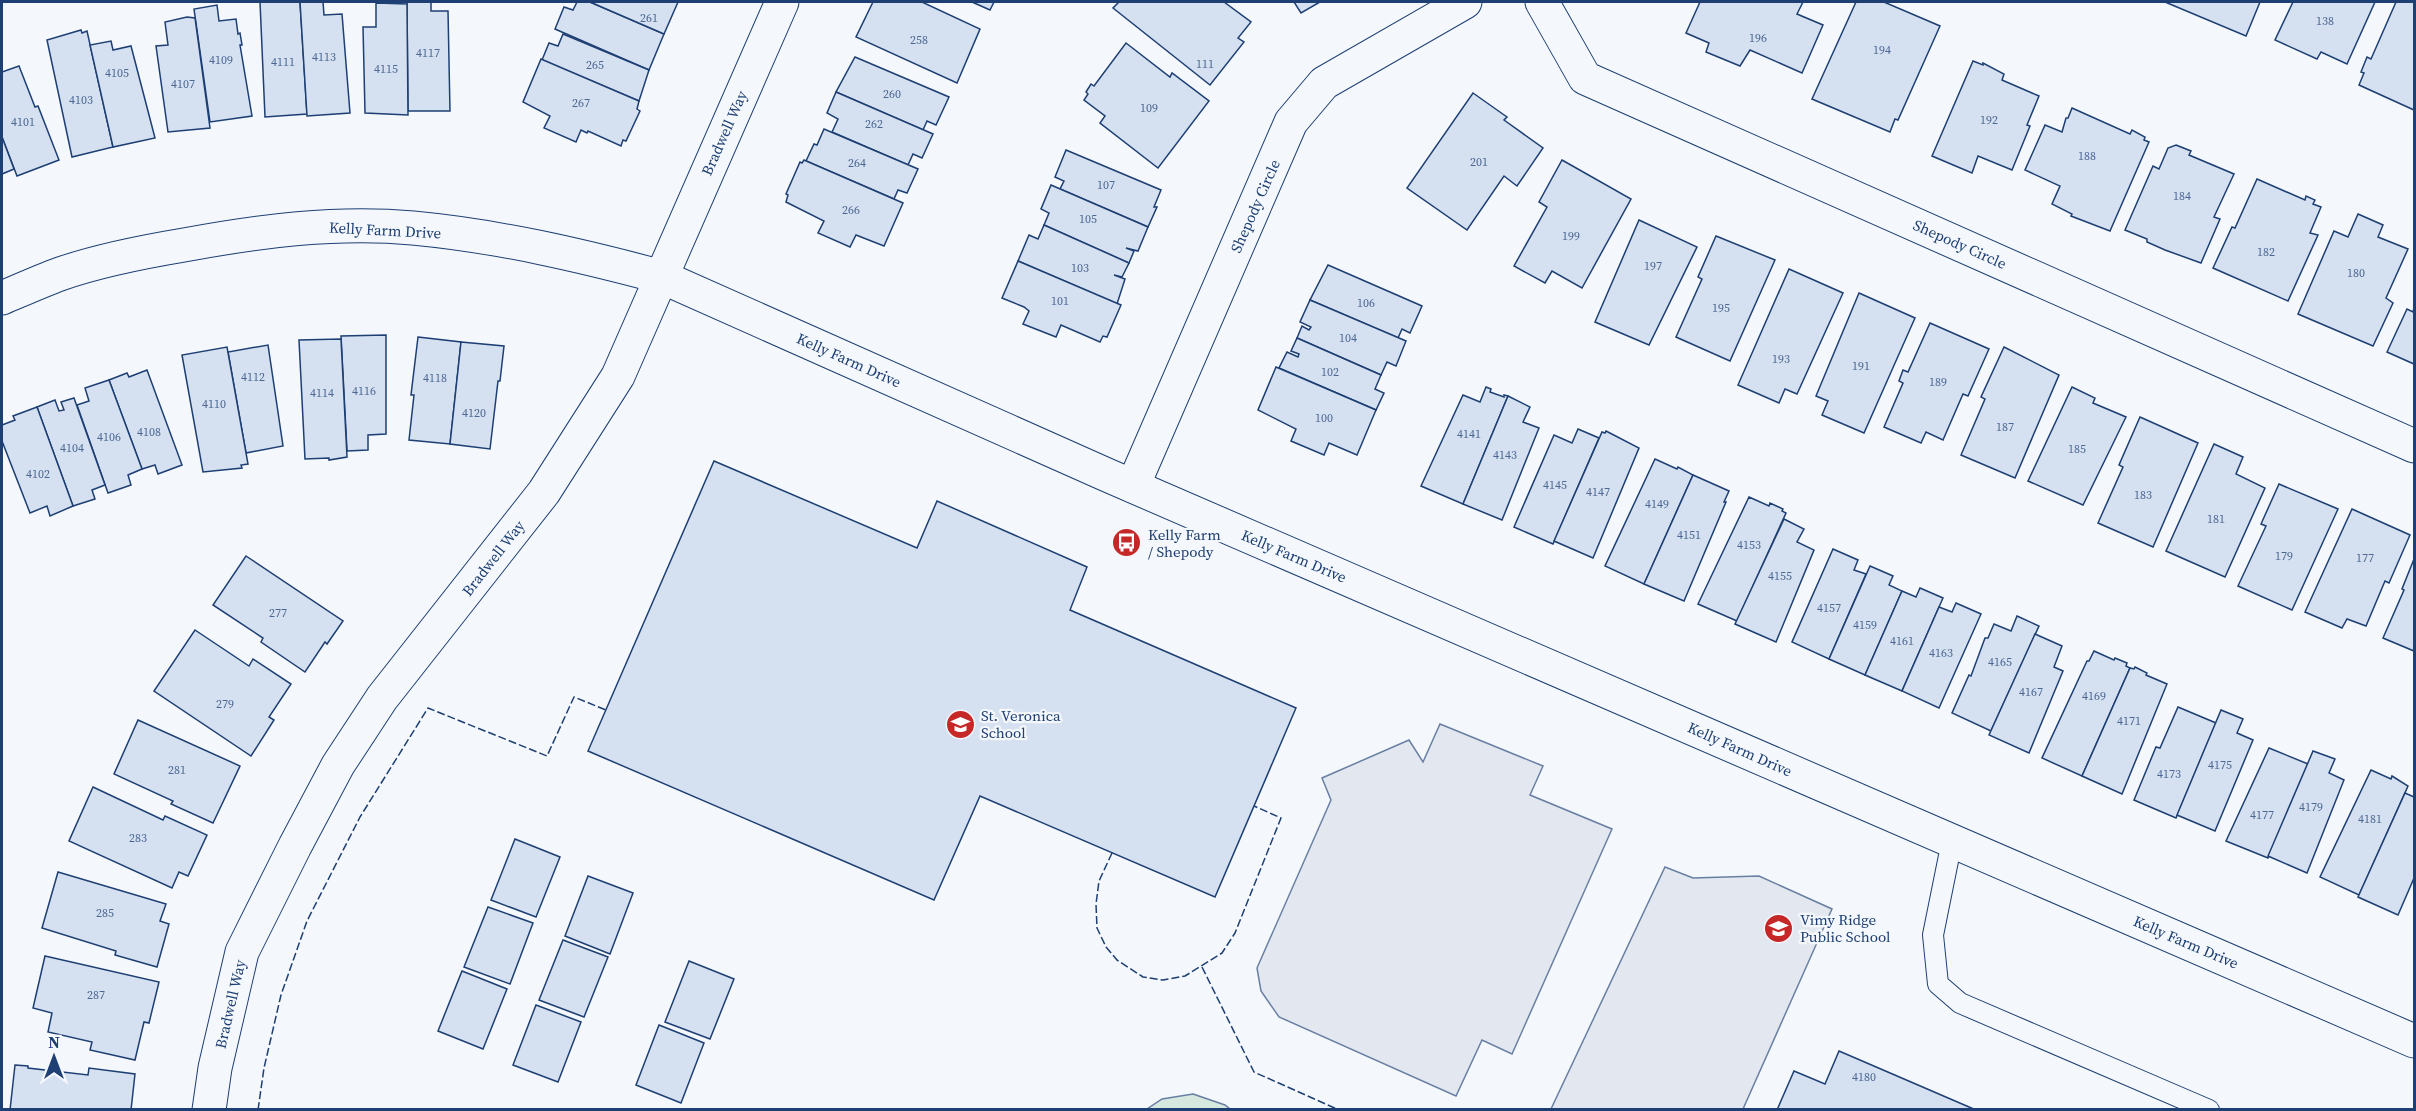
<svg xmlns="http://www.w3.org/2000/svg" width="2416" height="1111" font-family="'Source Serif 4',serif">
<rect width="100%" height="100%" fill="#f4f7fb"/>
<!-- green -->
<polygon fill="#d7e8df" stroke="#687fa3" stroke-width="1.5" points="1193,1094 1225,1105 1230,1109 1147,1109 1162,1099"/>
<!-- parking -->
<g fill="#e3e8f0" stroke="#687fa3" stroke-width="1.5">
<polygon points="1440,724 1543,766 1530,795 1612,829 1512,1054 1482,1040 1456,1096 1279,1017 1261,991 1257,968 1331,800 1322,778 1409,740 1423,762"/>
<polygon points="1665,867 1693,878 1759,876 1832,909 1743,1109 1551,1109"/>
</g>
<!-- building -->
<g fill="#d5e0f0" stroke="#1d3f73" stroke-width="1.5">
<polygon points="260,2 300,2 307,114 265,117"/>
<polygon points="300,2 323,2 324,15 342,14 350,113 307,116"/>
<polygon points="407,2 431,2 431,11 448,11 450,111 408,111"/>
<polygon points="577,2 590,2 664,34 649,70 555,29 564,7 573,10"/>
<polygon points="590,2 678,2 664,34"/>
<polygon points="873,2 922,2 980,29 957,83 856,37"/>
<polygon points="972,2 994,2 990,10"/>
<polygon points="1119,2 1224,2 1251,22 1238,38 1244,42 1210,85 1113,8"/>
<polygon points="1294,2 1320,2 1301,13"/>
<polygon points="1700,2 1803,2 1797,14 1823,25 1802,73 1750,50 1740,66 1706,52 1709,43 1686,33"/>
<polygon points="1856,2 1884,2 1940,26 1898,120 1895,119 1890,132 1812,99"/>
<polygon points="2165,2 2260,2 2246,36"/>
<polygon points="2293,2 2375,2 2347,64 2321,52 2317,59 2275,40"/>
<polygon points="2396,2 2414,2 2414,110 2359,85 2364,73 2361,72 2367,57 2371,59"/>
<polygon points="376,3 407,4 408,115 365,113 363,27 376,27"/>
<polygon points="217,5 219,21 236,19 238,34 240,33 242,45 240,45 252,116 210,122 194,9"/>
<polygon points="187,17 195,18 210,128 168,132 156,46 168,45 165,22"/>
<polygon points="81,30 82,33 87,31 113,147 72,157 47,40"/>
<polygon points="563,34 649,70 639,101 542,60 549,43 558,46"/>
<polygon points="111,41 113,50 131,46 155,138 113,147 90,45"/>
<polygon points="1126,43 1170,77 1172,73 1209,101 1158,168 1100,123 1105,116 1084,100 1088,94 1086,92 1091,84 1094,86"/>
<polygon points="855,57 949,97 936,125 927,121 923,130 836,92"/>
<polygon points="541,59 639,101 637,109 640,111 626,141 623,140 621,146 588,131 587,133 581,130 576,142 544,128 550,116 523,102"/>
<polygon points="1973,61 1983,65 1983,63 2004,74 2002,80 2039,96 2027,125 2030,126 2012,170 1978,156 1972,173 1932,156"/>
<polygon points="19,66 35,107 38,106 59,160 17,176 2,137 2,72"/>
<polygon points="836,92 933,134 922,158 913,154 908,165 832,132 838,119 827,113"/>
<polygon points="1473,93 1507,117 1504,120 1543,148 1517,186 1504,176 1467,230 1407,188"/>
<polygon points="2072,108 2130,134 2132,130 2145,137 2144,140 2149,142 2110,231 2071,216 2072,214 2052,204 2060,186 2025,170 2045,125 2062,132 2066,118 2068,118"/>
<polygon points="824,129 918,169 907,193 898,190 894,199 806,161 814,144 817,145"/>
<polygon points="2,137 14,169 2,174"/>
<polygon points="2176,145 2191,151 2189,155 2234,174 2214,217 2220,219 2201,263 2165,250 2147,242 2147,239 2125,230 2153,166 2159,169 2168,148"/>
<polygon points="1066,150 1161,190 1154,207 1157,207 1148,227 1060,189 1064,181 1055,177"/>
<polygon points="804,160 903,203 884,246 856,235 850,247 818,233 824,221 786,202 788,195 786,194 800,162 802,163"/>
<polygon points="1562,160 1631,199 1582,288 1552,271 1545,283 1514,266 1547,207 1539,202"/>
<polygon points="2257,179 2305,200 2306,196 2315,200 2313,204 2321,207 2310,233 2318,235 2288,301 2213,268 2232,227 2235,228"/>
<polygon points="1051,185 1148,227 1138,251 1126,248 1134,251 1129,263 1044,225 1049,213 1041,209"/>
<polygon points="2358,214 2383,225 2378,237 2408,249 2386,298 2393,303 2373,346 2298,314 2334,231 2348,237"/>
<polygon points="1639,220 1697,247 1649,345 1595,322"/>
<polygon points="1044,225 1129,263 1122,277 1114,275 1125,279 1117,304 1018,261 1029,235 1038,239"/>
<polygon points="1716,236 1775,260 1730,361 1676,337 1702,279 1698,277"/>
<polygon points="1018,261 1121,305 1107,337 1103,336 1100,342 1061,325 1056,337 1023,324 1029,311 1024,307 1002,298"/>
<polygon points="1328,265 1422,306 1410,333 1402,329 1398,338 1310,300"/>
<polygon points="1789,269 1843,293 1797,394 1785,389 1779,403 1738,385"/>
<polygon points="1859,293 1915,318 1864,433 1822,415 1828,401 1816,396"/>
<polygon points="1310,300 1406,341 1396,366 1387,362 1381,375 1297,338 1302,326 1309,330 1311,327 1300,322"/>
<polygon points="2414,308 2414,364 2387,352 2407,309 2413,312"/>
<polygon points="1930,323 1989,349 1968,396 1963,394 1943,440 1926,432 1921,443 1884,427 1903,383 1899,381 1903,370 1908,372"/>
<polygon points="386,335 386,434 368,435 368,450 347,451 341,336"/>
<polygon points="418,337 461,342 450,444 409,440 414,395 411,395"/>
<polygon points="1297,338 1381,375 1375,389 1384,393 1376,410 1279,368 1287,352 1298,357 1299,354 1291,351"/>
<polygon points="341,339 347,457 329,460 329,458 305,459 299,340"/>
<polygon points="461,342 504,346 500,381 498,381 490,449 450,444"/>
<polygon points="268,345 283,446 246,453 228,352"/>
<polygon points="227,347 248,464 241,465 242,468 203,472 182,355"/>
<polygon points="2004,347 2059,375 2015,478 1961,455 1985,399 1981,397"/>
<polygon points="1276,367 1376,410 1357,455 1329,443 1324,455 1291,441 1296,429 1258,410"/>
<polygon points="147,370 182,465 158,474 155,465 142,469 109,380 127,373 129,377"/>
<polygon points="109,380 142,469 128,475 131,485 108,493 77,405 89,401 85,388"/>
<polygon points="1486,387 1491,389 1490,392 1504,397 1504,395 1508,396 1463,504 1421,486 1463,395 1480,402"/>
<polygon points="2072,387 2095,398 2093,403 2126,417 2083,505 2028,481"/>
<polygon points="1508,396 1530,407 1523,422 1539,428 1502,520 1463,504"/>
<polygon points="74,398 105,485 92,490 95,499 73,506 37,407 55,400 59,411 64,410 61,402"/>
<polygon points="37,407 73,506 50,516 47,506 30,513 2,441 2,425 15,420 13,416"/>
<polygon points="2140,417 2198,443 2153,547 2098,523 2123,467 2119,465"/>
<polygon points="1578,429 1599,438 1553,544 1514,527 1554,435 1572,443"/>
<polygon points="1606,431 1639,448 1593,558 1554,541 1602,432 1605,433"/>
<polygon points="2214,444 2243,457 2236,474 2265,488 2225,577 2166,551"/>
<polygon points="1655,459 1677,469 1678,467 1693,475 1644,584 1605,566"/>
<polygon points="714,461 917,548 937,501 1087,567 1070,610 1296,708 1215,897 980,796 934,900 588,751"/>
<polygon points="1693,475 1729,491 1724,502 1726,502 1684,601 1644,584"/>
<polygon points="2279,484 2338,509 2292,610 2238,586 2266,526 2261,524"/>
<polygon points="1749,497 1769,506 1770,503 1783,509 1782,511 1786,513 1737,621 1698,604"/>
<polygon points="2352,509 2410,535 2389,583 2385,581 2366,626 2347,619 2342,628 2305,612"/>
<polygon points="1784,519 1804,529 1797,542 1814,550 1776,642 1735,624"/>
<polygon points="1833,549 1858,560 1854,570 1866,574 1829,659 1792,642"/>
<polygon points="246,556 343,621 327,644 325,642 305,672 261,642 263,638 213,605"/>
<polygon points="2414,559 2414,651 2383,638 2404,590 2402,589"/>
<polygon points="1870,566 1893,576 1889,585 1902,591 1865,675 1829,659"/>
<polygon points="1920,588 1943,598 1902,691 1865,675 1902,591 1916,597"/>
<polygon points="1956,603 1981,614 1939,708 1902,691 1939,607 1952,612"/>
<polygon points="2017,616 2039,626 1991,731 1952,713 1969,675 1971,676 1985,638 1988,638 1994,624 2011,631"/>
<polygon points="195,630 249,666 253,659 291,684 269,717 274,720 251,756 154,691"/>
<polygon points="2035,634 2062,646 2054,667 2063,671 2029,753 1989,735"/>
<polygon points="2094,651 2114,660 2115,658 2127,663 2126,666 2130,668 2082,776 2042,758 2087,661 2089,661"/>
<polygon points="2135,667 2147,673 2146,675 2167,684 2122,794 2082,776 2130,668 2134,669"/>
<polygon points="2178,707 2216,723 2176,818 2134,800 2156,747 2160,748"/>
<polygon points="2221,710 2243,719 2237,733 2253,740 2215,831 2177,815"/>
<polygon points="138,720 240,766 213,823 171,804 173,801 114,774"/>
<polygon points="2269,748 2308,764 2268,858 2226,841"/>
<polygon points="2313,751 2335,759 2329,773 2344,780 2307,873 2268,856"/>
<polygon points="2371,770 2391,779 2392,776 2408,786 2359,895 2320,877"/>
<polygon points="93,787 163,820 165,816 207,835 188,876 179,872 172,888 69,841"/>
<polygon points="2405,793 2414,797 2414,878 2398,915 2358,897"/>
<polygon points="515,839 560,857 536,917 491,900"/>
<polygon points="58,872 166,904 160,921 169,924 157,967 115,955 116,951 42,928"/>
<polygon points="588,876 633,893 610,954 565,936"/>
<polygon points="488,907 533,923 510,984 464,967"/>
<polygon points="563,940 608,957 584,1017 539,1000"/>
<polygon points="45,956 159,982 149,1023 144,1022 135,1060 90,1050 92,1042 48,1032 52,1013 33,1008"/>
<polygon points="689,961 734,979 710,1039 665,1022"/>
<polygon points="462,971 507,989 483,1049 438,1031"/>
<polygon points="536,1005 581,1022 558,1082 513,1065"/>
<polygon points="659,1025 704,1043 681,1103 636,1085"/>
<polygon points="1839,1051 1976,1110 1777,1110 1794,1071 1825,1084"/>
<polygon points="15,1065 28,1066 28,1068 88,1075 89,1068 135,1074 131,1110 10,1110"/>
</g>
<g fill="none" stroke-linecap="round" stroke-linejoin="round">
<defs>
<polyline id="lane" points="1952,841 1933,935 1938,984 1960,1003 2209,1110"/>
<g id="street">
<polyline points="1542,2 1585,78 2414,446"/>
<polyline points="1133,486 1291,122 1324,83 1465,2"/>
<polyline points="209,1110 215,1068 242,952 295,846 338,765 382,698 544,492 618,376 782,2"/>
</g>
<path id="secondary" d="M2 298C21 290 41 281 60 274 100 260 142 252 184 245 259 231 336 221 413 228 498 236 580 255 662 277L1107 475 2414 1041"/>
</defs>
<!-- lane casing -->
<use href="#lane" stroke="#1d3f73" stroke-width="22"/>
<!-- street casing -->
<use href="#street" stroke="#1d3f73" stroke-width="35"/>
<!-- secondary casing -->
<use href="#secondary" stroke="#1d3f73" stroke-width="35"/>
<!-- lane -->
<use href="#lane" stroke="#f4f7fb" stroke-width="20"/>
<!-- street -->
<use href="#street" stroke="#f4f7fb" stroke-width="33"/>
<!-- secondary -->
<use href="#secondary" stroke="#f4f7fb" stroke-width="33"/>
<!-- fence -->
<g stroke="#1d3f73" stroke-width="1.5" stroke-dasharray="8 3" stroke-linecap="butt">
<polyline points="1112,853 1099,881 1096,904 1097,928 1106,947 1117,960 1143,977 1163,980 1185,976 1222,953 1235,933 1281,818 1254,806"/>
<polyline points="1202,967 1254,1072 1339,1110"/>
<polyline points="258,1110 264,1068 281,995 307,921 360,817 428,708 547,756 574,697 606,710"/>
</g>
</g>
<!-- icons -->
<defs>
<symbol id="bus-disc" viewBox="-11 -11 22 22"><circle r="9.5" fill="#c62828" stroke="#f4f7fb"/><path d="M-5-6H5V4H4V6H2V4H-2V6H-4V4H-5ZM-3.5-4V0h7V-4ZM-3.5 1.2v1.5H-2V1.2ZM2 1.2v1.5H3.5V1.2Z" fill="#fff"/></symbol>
<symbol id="school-disc" viewBox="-11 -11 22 22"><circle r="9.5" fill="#c62828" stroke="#f4f7fb"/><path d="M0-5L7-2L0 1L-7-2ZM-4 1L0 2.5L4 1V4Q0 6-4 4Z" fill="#fff"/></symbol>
</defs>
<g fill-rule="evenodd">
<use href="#bus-disc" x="1110" y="526" width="33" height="33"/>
<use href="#school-disc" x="944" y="708" width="33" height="33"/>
<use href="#school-disc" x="1762" y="912" width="33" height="33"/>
</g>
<g text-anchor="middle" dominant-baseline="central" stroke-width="4.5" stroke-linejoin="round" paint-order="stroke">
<!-- number labels -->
<g font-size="12" fill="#4b6792">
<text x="649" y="18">261</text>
<text x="2325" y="21">138</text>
<text x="1758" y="38">196</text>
<text x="919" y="40">258</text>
<text x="1882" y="50">194</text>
<text x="428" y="53">4117</text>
<text x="324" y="57">4113</text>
<text x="221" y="60">4109</text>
<text x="283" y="62">4111</text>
<text x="1205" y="64">111</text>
<text x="595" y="65">265</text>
<text x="386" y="69">4115</text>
<text x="117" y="73">4105</text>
<text x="183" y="84">4107</text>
<text x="892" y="94">260</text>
<text x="81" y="100">4103</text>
<text x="581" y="103">267</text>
<text x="1149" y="108">109</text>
<text x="1989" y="120">192</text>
<text x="23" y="122">4101</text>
<text x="874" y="124">262</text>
<text x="2087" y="156">188</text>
<text x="1479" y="162">201</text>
<text x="857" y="163">264</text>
<text x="1106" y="185">107</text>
<text x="2182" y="196">184</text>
<text x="851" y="210">266</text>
<text x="1088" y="219">105</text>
<text x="1571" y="236">199</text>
<text x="2266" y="252">182</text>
<text x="1653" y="266">197</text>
<text x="1080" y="268">103</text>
<text x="2356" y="273">180</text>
<text x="1060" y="301">101</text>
<text x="1366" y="303">106</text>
<text x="1721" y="308">195</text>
<text x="1348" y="338">104</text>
<text x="1781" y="359">193</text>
<text x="1861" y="366">191</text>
<text x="1330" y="372">102</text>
<text x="253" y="377">4112</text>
<text x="435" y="378">4118</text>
<text x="1938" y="382">189</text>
<text x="364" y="391">4116</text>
<text x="322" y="393">4114</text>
<text x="214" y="404">4110</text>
<text x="474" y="413">4120</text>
<text x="1324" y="418">100</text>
<text x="2005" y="427">187</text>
<text x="149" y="432">4108</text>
<text x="1469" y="434">4141</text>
<text x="109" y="437">4106</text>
<text x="72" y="448">4104</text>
<text x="2077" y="449">185</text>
<text x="1505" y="455">4143</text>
<text x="38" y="474">4102</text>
<text x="1555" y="485">4145</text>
<text x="1598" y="492">4147</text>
<text x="2143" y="495">183</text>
<text x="1657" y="504">4149</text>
<text x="2216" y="519">181</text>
<text x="1689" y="535">4151</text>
<text x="1749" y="545">4153</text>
<text x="2284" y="556">179</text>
<text x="2365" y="558">177</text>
<text x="1780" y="576">4155</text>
<text x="1829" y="608">4157</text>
<text x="278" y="613">277</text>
<text x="1865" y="625">4159</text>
<text x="1902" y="641">4161</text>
<text x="1941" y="653">4163</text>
<text x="2000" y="662">4165</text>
<text x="2031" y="692">4167</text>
<text x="2094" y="696">4169</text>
<text x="225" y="704">279</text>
<text x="2129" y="721">4171</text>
<text x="2220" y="765">4175</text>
<text x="177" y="770">281</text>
<text x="2169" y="774">4173</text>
<text x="2311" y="807">4179</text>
<text x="2262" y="815">4177</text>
<text x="2370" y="819">4181</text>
<text x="138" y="838">283</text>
<text x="105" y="913">285</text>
<text x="96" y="995">287</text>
<text x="1864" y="1077">4180</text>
</g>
<!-- street labels -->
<g font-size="15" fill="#1d3f73" stroke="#f4f7fb">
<text transform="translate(724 133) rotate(-66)">Bradwell Way</text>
<text transform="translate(1255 206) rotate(-66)">Shepody Circle</text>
<text transform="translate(385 230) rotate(3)">Kelly Farm Drive</text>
<text transform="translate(1960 244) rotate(24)">Shepody Circle</text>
<text transform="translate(849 360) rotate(24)">Kelly Farm Drive</text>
<text transform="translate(1294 556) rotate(23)">Kelly Farm Drive</text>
<text transform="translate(493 558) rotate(-52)">Bradwell Way</text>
<text transform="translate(1740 749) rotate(24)">Kelly Farm Drive</text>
<text transform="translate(2186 942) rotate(23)">Kelly Farm Drive</text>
<text transform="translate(230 1004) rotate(-77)">Bradwell Way</text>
</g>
<!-- poi labels -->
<g font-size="15" fill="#1d3f73" stroke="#f4f7fb" text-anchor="start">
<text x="1148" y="534">Kelly Farm<tspan x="1148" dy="17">/ Shepody</tspan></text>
<text x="981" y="715">St. Veronica<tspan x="981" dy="17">School</tspan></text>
<text x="1800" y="919">Vimy Ridge<tspan x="1800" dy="17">Public School</tspan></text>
</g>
</g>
<!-- border -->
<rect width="2416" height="1111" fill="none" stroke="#1d3f73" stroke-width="6"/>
<!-- north arrow -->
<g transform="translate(54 1057)" stroke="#f4f7fb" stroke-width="4.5" paint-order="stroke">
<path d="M0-4.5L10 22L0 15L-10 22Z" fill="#1d3f73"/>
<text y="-9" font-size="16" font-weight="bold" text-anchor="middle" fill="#1d3f73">N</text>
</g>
</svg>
